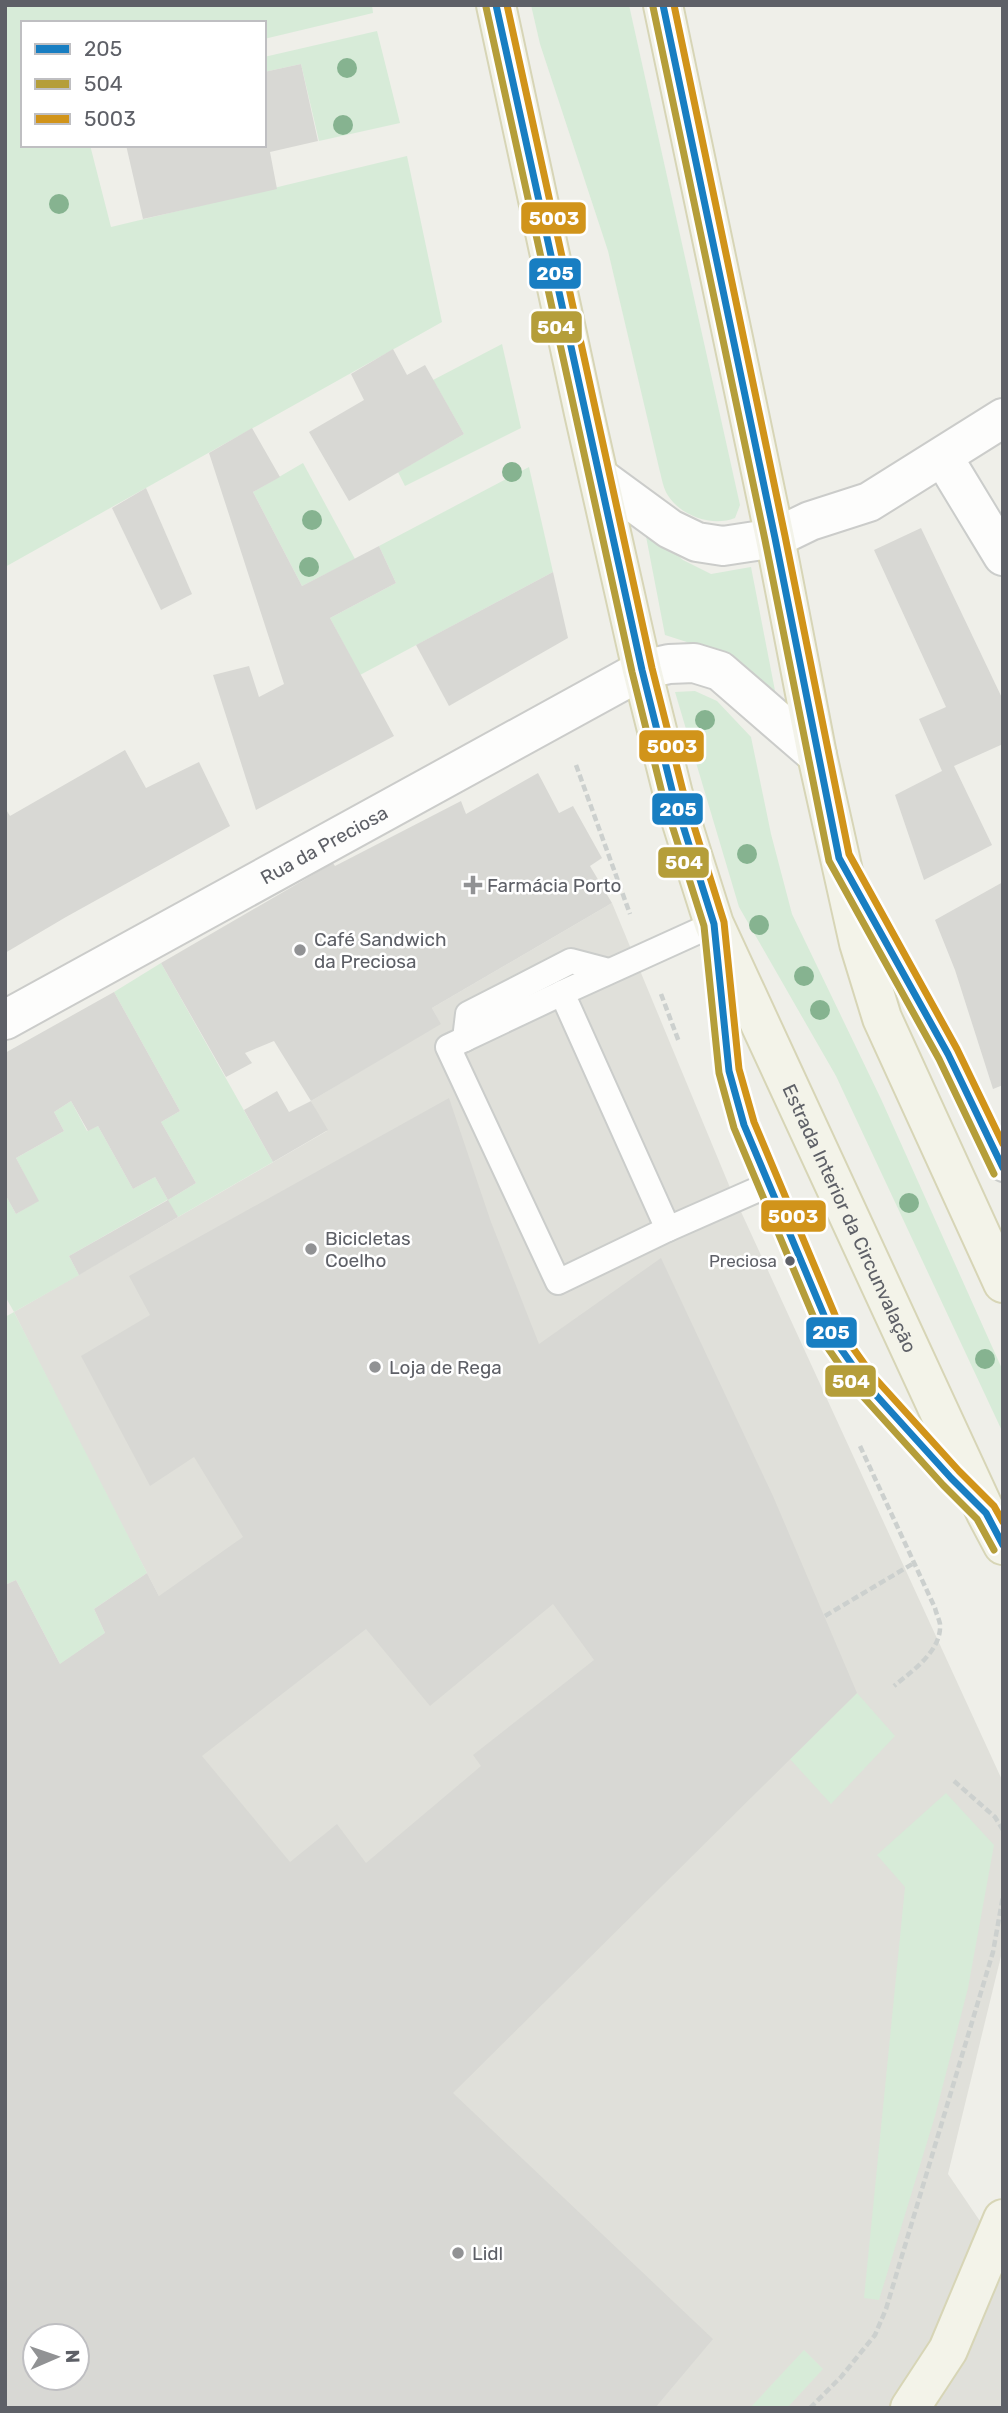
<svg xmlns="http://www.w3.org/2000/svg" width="1008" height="2413" font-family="Rubik,sans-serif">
<rect width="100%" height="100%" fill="#efefe9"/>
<!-- industrial -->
<path fill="#e0e0da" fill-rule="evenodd" d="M612 903 731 1190 1003 1782V1948L948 2174 1003 2255V2408H5V1701L159 1596 85 1455 14 1312 327 1131 311 1101 440 1023 432 1008ZM35 2336H77V2378H35Z"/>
<!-- green -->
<g fill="#d7ebd8">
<polygon points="5,5 372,5 373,13 264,39 264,23 23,23 23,145 90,145 111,227 407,156 442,322 5,567"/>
<path d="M531 5H629L740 505 735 518C712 527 680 516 667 494 663 487 662 479 660 472L608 251 540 44Z"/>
<polygon points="377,31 400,123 319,141 301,64 264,72 264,57"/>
<polygon points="502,344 521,428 405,486 398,472 464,434 433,380"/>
<polygon points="303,463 355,559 302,586 253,492"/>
<polygon points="529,467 553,572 360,675 330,618 396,583 379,546"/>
<polygon points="644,526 683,560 711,574 751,567 777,701 693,644 665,635"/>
<polygon points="695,691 717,701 751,737 771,834 792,914 881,1099 1003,1371 1003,1433 836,1076 739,907 675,692"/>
<polygon points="161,963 273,1162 178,1217 167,1200 69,1256 79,1275 14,1312 147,1573 94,1609 105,1633 60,1664 16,1580 5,1585 5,1317 14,1312 5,1296 5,1194 16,1214 38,1201 16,1158 64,1131 54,1112 71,1101 87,1131 98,1126 133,1189 155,1177 168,1200 196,1183 161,1122 180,1111 114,992"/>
<polygon points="857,1693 895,1736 831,1804 790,1759"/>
<polygon points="946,1793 994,1845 968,1988 935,2116 879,2300 864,2298 905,1887 877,1855"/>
<polygon points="804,2350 823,2369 787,2408 750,2408"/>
</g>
<!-- building -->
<g fill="#d8d8d4" fill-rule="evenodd">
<polygon points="301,64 318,141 270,152 277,189 143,219 126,145 264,145 264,72"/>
<polygon points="393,349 407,375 425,365 464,434 349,501 309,432 364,400 351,374"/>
<polygon points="252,428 280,477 253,492 302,586 379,546 396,583 330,618 394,736 256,810 213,675 249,666 259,697 284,684 209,453"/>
<polygon points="146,488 192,594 161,610 112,508"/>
<polygon points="921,528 1003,700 1003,744 954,766 992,845 924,880 895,795 942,771 919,719 946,707 874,550"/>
<polygon points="553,572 568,638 449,706 416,645"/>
<polygon points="125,750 146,788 199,762 230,826 66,917 5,953 5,808 10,816"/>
<polygon points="538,773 559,813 573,806 602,858 590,866 612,903 432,1008 441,1024 311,1101 274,1041 245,1053 252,1063 226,1077 161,963 333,863 335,866 461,801 466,814"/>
<polygon points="1003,882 1003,1085 993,1089 955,970 935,920"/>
<polygon points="114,992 180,1111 161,1122 196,1183 168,1200 155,1177 133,1189 98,1126 88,1131 71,1101 54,1112 64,1131 16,1158 39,1201 16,1214 5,1194 5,1053"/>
<polygon points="277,1091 289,1112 311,1101 328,1130 273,1162 244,1110"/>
<path d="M449 1098 491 1222 539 1344 661 1258 773 1496 857 1693 453 2093 713 2339 655 2408H5V1585L16 1580 60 1664 105 1633 94 1609 147 1573 159 1596 243 1537 194 1457 150 1486 81 1356 150 1315 129 1276ZM553 1604 594 1660 473 1755 481 1766 366 1863 337 1824 290 1862 202 1756 366 1629 430 1706ZM35 2336H77V2378H35Z"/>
<polygon points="168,1200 178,1217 79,1275 69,1256"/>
</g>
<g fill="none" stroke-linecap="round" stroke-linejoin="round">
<defs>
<g id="lane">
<polyline points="858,891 948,1054 1003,1169"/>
<polyline points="562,993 448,1047 558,1282 668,1229"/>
<polyline points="465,1039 468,1014 571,961 609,971"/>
<polyline points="768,1185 668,1229 562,993 714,924 729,1071 744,1125 834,1339 865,1383 970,1498"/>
</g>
<polyline id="street" points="943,457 1003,556"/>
<g id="secondary">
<polyline points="599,477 670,529 697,542 723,546 775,538 810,521 869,502 1003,418"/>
<path id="s1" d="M5 1020 642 670 669 664 694 663 720 671 817 755"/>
</g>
<g id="primary">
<path id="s2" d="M496 5 584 413 642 670 673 794 693 858 714 924 986 1513 1003 1545"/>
<polyline points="663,5 775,538 817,755 859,943 882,1018 1003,1283"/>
<polyline points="910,2408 948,2350 1003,2219"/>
</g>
</defs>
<!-- lane casing -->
<use href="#lane" stroke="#cbcdcb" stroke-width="28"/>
<!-- street casing -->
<use href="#street" stroke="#cbcdcb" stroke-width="42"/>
<!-- secondary casing -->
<use href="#secondary" stroke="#cbccca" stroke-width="42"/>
<!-- primary casing -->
<use href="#primary" stroke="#d7d5b6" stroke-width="42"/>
<!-- path -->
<g stroke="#ccd0ce" stroke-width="4.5" stroke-dasharray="7 3.5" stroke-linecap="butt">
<polyline points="576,765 630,914"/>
<polyline points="661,994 679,1042"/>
<path d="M860 1446 935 1608C936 1613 939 1619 940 1624 942 1651 912 1671 894 1686"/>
<polyline points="825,1616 914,1563"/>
<polyline points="954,1781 995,1817 1003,1830"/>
<polyline points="810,2408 841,2377 875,2335 886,2309 993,1952 1003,1896"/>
</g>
<!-- lane -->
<use href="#lane" stroke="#fdfdfc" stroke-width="24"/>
<!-- street -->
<use href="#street" stroke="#fdfdfc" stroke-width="38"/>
<!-- secondary -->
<use href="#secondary" stroke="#fdfdfc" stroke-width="38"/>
<!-- primary -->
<use href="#primary" stroke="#f3f3e9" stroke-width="38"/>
<defs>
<g id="bus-1">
<polyline points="496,5 642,670 673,794 714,924 729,1071 744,1125 834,1339 865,1383 951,1478 986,1513 1003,1545"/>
<polyline points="663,5 775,538 839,858 948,1054 1003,1168"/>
</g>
<g id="bus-2">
<polyline points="486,7 632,672 663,797 704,926 719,1073 734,1128 825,1344 857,1390 943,1485 977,1519 994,1550"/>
<polyline points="653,7 765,540 829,861 939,1059 994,1174"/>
</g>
<g id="bus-3">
<polyline points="507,5 652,668 683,791 724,922 739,1069 754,1122 843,1334 873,1376 959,1471 994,1506 1003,1522"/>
<polyline points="674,5 785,536 849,854 957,1049 1003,1144"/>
</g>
</defs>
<!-- bus-1 casing -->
<use href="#bus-1" stroke="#fff" stroke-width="12"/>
<!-- bus-2 casing -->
<use href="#bus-2" stroke="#fff" stroke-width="12"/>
<!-- bus-3 casing -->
<use href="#bus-3" stroke="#fff" stroke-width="12"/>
<!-- bus-1 -->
<use href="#bus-1" stroke="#187ec2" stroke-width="7"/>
<!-- bus-2 -->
<use href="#bus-2" stroke="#b59e3a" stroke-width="7"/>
<!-- bus-3 -->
<use href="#bus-3" stroke="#d1941a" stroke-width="7"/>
</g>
<!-- trees -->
<g fill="#86b390">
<circle cx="347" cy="68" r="10"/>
<circle cx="343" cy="125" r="10"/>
<circle cx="59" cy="204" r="10"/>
<circle cx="512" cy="472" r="10"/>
<circle cx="312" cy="520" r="10"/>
<circle cx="309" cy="567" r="10"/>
<circle cx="705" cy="720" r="10"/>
<circle cx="747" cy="854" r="10"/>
<circle cx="759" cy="925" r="10"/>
<circle cx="804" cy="976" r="10"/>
<circle cx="820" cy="1010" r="10"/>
<circle cx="909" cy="1203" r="10"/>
<circle cx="985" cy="1359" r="10"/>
</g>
<!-- markers -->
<g fill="#919294" stroke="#fff" stroke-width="2.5">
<path d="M469.5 874.5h7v7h7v7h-7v7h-7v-7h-7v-7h7z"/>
<circle cx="300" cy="950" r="7"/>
<circle cx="311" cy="1249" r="7"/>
<circle cx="375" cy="1367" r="7"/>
<circle cx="458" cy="2253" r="7"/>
</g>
<circle fill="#5e6067" stroke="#fff" stroke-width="2.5" cx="790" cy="1261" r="6"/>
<g text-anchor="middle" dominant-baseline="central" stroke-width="5" stroke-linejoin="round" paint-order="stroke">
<!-- bus labels -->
<g font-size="17" fill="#5e6067" stroke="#fff" text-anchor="end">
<text x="777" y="1261">Preciosa</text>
</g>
<!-- street labels -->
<g font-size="19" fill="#5e6067" stroke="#fff">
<text stroke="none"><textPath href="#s1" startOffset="364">Rua da Preciosa</textPath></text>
<text stroke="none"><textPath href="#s2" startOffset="1269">Estrada Interior da Circunvalação</textPath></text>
</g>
<!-- poi labels -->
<g font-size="19" fill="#5e6067" stroke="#fff" text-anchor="start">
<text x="487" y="885">Farmácia Porto</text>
<text x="314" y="939">Café Sandwich<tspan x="314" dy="22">da Preciosa</tspan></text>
<text x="325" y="1238">Bicicletas<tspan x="325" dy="22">Coelho</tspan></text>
<text x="389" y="1367">Loja de Rega</text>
<text x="472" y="2253">Lidl</text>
</g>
</g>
<g stroke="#fff" stroke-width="2.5">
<rect x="520" y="201" width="67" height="34" rx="7" fill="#d1941a"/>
<rect x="528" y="257" width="54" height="33" rx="7" fill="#187ec2"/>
<rect x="530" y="310" width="53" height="34" rx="7" fill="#b59e3a"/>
<rect x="638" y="729" width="67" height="34" rx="7" fill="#d1941a"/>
<rect x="651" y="792" width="53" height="34" rx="7" fill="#187ec2"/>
<rect x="657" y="846" width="53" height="33" rx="7" fill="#b59e3a"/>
<rect x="760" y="1199" width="67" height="34" rx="7" fill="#d1941a"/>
<rect x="805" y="1316" width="53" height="33" rx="7" fill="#187ec2"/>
<rect x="824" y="1364" width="53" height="34" rx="7" fill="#b59e3a"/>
</g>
<g font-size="19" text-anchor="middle" font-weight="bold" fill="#fff">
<text x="554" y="225">5003</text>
<text x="555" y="280">205</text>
<text x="556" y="334">504</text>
<text x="672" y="753">5003</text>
<text x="678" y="816">205</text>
<text x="684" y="869">504</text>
<text x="793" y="1223">5003</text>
<text x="831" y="1339">205</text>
<text x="851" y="1388">504</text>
</g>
<!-- border -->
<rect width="1008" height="2413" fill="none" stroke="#5e6067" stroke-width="14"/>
<!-- legend -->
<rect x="21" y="21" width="245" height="126" fill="#ffffff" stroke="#bfbfc2" stroke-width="2"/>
<rect x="35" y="44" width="35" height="10" fill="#187ec2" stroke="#bfbfc2" stroke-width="2"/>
<text x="84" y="56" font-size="21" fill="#5e6067">205</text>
<rect x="35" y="79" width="35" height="10" fill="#b59e3a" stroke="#bfbfc2" stroke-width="2"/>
<text x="84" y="91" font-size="21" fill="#5e6067">504</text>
<rect x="35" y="114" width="35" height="10" fill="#d1941a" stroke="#bfbfc2" stroke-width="2"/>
<text x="84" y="126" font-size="21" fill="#5e6067">5003</text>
<!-- north arrow -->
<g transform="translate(56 2357) rotate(88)"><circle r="33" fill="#ffffff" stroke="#bfbfc2" stroke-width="2"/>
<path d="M0-5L12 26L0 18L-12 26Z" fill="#919294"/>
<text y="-10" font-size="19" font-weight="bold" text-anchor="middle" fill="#5e6067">N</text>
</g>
</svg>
